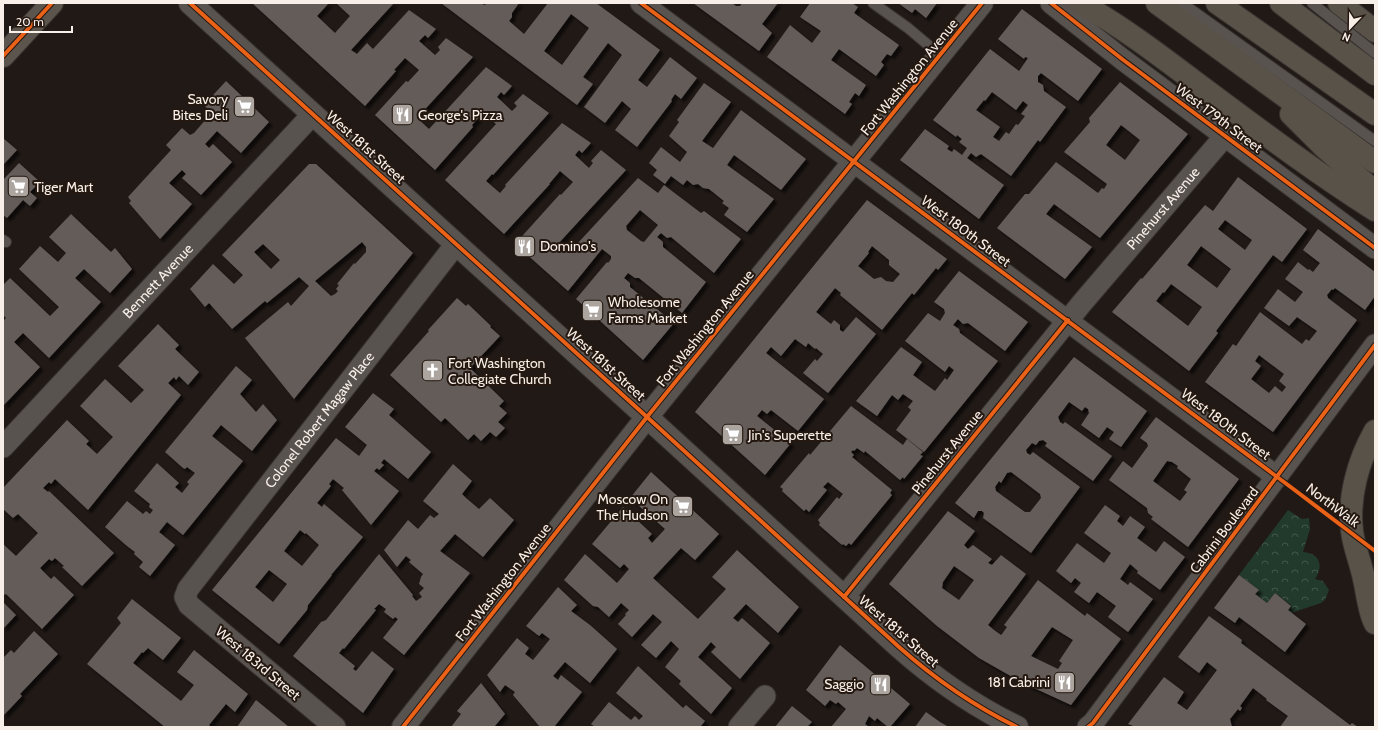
<svg xmlns="http://www.w3.org/2000/svg" width="1378" height="730" font-family="Cabin,sans-serif">
<defs>
<pattern id="park-crowns" width="20" height="18" patternUnits="userSpaceOnUse"><rect width="20" height="18" fill="#223a2b"/><path d="M2 6a3 3 0 1 1 6 0M12 15a3 3 0 1 1 6 0" fill="none" stroke="#43574a"/></pattern>
<filter id="shadow"><feDropShadow dx="3.5" dy="3.5" stdDeviation="1" flood-color="#0009"/></filter>
</defs>
<rect width="100%" height="100%" fill="#201916"/>
<!-- park -->
<path fill="url(#park-crowns)" d="M1288 510 1302 519 1309 518 1310 529 1303 552C1320 553 1324 566 1315 579L1323 581 1329 590 1325 600 1321 603 1291 613 1288 610 1291 605 1275 593 1267 603 1255 594 1259 590 1239 575Z"/>
<!-- building -->
<g fill="#635c59" fill-rule="evenodd" filter="url(#shadow)">
<path d="M252 3H329L317 16 335 33 350 16 336 3H394L351 50 357 54 367 43 373 49 409 10 436 29 428 38 425 35 419 41 435 55 440 50 438 47 446 38 473 57 417 118 429 129 486 67 512 86 504 95 501 92 497 97 512 111 517 106 514 103 523 94 549 113 493 175 492 174 486 181 500 193 506 186 505 185 562 123 591 143 582 153 579 150 575 155 589 168 593 163 591 161 601 150 626 170 557 245 564 250 569 245 574 250 579 245 577 244 638 178 658 193 664 185 701 213 704 211 741 239 714 273 671 237 667 238 661 233 657 237 663 242V247L706 282 682 313 639 278H635L628 273 624 278 630 283V287L674 323 643 360 576 299 607 262 608 263 611 259V256L602 249 568 291 515 244 560 194 561 195 573 182 560 171 549 184H550L504 234 445 180 496 124 483 113 472 125 473 127 435 170 375 115 406 81 408 82 419 70 405 58 394 70 396 71 365 106ZM640 210 658 225 644 242 641 241 627 230 626 226Z"/>
<path d="M441 3H479L485 5 487 3H519L512 13V17L509 21 524 34 548 3H596L660 50 638 80 647 87 670 57 697 78 681 99 675 94 671 100 672 101 637 147 615 130 631 109 622 101 605 123 584 107 622 55 608 43 583 77 593 84 577 105ZM571 14 589 28 562 65 544 51Z"/>
<polygon points="693,3 732,3 736,6 740,6 742,3 778,3 762,24 772,33 759,51"/>
<polygon points="810,3 852,3 858,7 854,13 899,45 891,56 887,54 881,62 884,65 876,76 839,49 831,60 866,85 859,96 855,93 849,102 852,104 845,114 767,57 790,25 812,43 821,31 800,17"/>
<polygon points="898,3 937,3 926,18 915,9 912,13"/>
<path d="M1022 9 1102 69 1078 101 1041 73 1038 76V82L1043 85 1044 91 1066 107 1040 142 1038 140 1011 176 981 154 976 157 971 153 967 158 1004 185 979 219 900 160 925 129 949 146 947 149 952 152 954 149 962 155 967 148 959 142 962 139 957 135 956 137 933 120 990 49 1019 71 1028 58 1025 57 1024 59 998 39ZM992 92 1016 110 1023 101 1028 105 1021 114 1025 116 1018 125 1016 124 1009 134 1006 132 999 141 993 137 1000 127 976 110 984 100 985 101Z"/>
<polygon points="226,81 269,122 241,153 217,131 205,144 209,148 213,144 232,162 201,195 182,178 186,174 182,170 169,183 192,204 160,239 129,203 131,201 128,197 171,150 166,145 182,128 190,135 194,133 207,118 204,116 209,110 204,105"/>
<path d="M1120 82 1188 134 1100 238 1054 204 1046 214 1092 247 1065 279 997 228 1025 194H1029L1056 162 1098 193 1102 188 1104 189 1107 184 1064 152 1090 122 1089 118ZM1121 125 1140 140 1125 160 1106 145Z"/>
<polygon points="704,83 731,102 702,141 713,148 741,110 806,159 781,190 734,155 727,165 774,199 747,232 724,215 729,208 722,203 724,201 709,189 703,188 698,184 693,185 687,180 683,185 671,176 665,184 653,175 657,170 649,163 661,147 680,162 687,152 669,136 679,122 677,120"/>
<polygon points="3,138 17,150 3,165"/>
<polygon points="19,163 40,182 30,192 37,198 30,206 23,200 7,218 3,215 3,180"/>
<path d="M309 164H316L413 253 294 399 245 338 288 302 291 306 309 286 299 277 267 303 265 301 232 329 209 303 205 307 190 289 213 264 234 284 243 275 222 255ZM362 242 366 247V252L355 264 354 263 337 284 339 285 336 289 338 291 335 294 331 296 315 281ZM263 244 280 260 271 269 254 252Z"/>
<path d="M1238 177 1307 229 1282 262 1273 255 1216 331 1218 333 1189 371 1112 312 1141 278 1142 279 1205 205 1213 211ZM1225 220 1252 240 1245 250 1218 229ZM1201 246 1231 269 1217 288 1187 265ZM1171 284 1202 307 1188 326 1156 301 1163 292 1164 293Z"/>
<path d="M867 200 947 259 938 270 936 268 914 295 912 293 882 330 840 295 841 293 835 288 816 312 831 324 834 320 840 325V330L843 332 856 317 876 334 828 393 803 373 815 359 817 361 823 354 816 348 815 349 808 343 806 347 795 339 781 356 771 347 766 353 824 399 798 431 771 410 767 414 762 410 757 416 791 443 765 475 695 412ZM872 246 889 260V265L900 274 893 282 886 281 881 277 874 279 858 266 869 253 868 252Z"/>
<polygon points="71,214 111,252 115,248 132,269 110,293 84,269 75,278 101,302 49,358 23,333 14,342 40,367 3,406 3,321 6,318 3,315 3,285 10,278 50,316 59,307 19,269 40,246 58,262 66,253 49,237"/>
<path d="M1318 229 1375 272V296L1365 310 1335 288 1333 290 1332 289 1327 295 1328 298 1357 320 1273 432 1205 382 1233 344 1236 346 1260 312 1302 344 1306 339 1309 341 1317 331 1297 317 1289 326 1264 308 1278 289 1295 302 1303 292 1285 279 1298 262 1308 270 1309 269 1313 272 1320 263 1303 250ZM1259 355 1284 374 1279 381 1286 387 1282 392 1275 386 1269 393 1251 379 1261 366 1255 361Z"/>
<polygon points="959,271 1028,322 1005,351 968,323 963,324 958,319 953,325 959,329 960,333 998,361 924,452 896,430 911,410 908,407 913,401 903,394 898,400 892,395 877,416 856,401 901,347 922,362 913,375 935,391 945,378 947,380 954,370 949,366 945,372 905,341 928,313 940,321 945,313 944,309 934,302"/>
<polygon points="457,298 466,306 468,304 491,326 490,327 500,336 470,368 504,401 499,406 507,413 498,422 505,428 496,437 490,432 481,441 474,434 468,440 445,418 441,422 390,375 429,331 428,330"/>
<polygon points="158,324 179,345 175,349 199,372 188,385 179,376 176,380 174,377 168,383 181,395 88,510 55,479 51,484 49,482 43,488 48,492 49,491 114,553 82,586 62,567 64,566 55,558 52,561 49,559 40,568 51,579 54,576 74,595 42,629 6,594 5,595 3,592 3,544 16,556 38,533 18,514 13,518 3,509 3,488 67,420 89,441 86,444 97,454 113,437 80,406 105,379 131,403 144,390 118,366"/>
<path d="M1074 357 1147 411 1121 447 1109 439 1114 432 1107 427 1099 438 1081 425 1089 413 1088 409 1085 407 1082 411 1069 402 1058 417 1060 422 1063 424 1065 422 1112 456 1093 481 1045 446 1047 443 1043 440 1039 441 1036 445 1032 443 1026 450 1027 453 1030 455 1033 452 1080 487 1031 553 983 518 984 513 982 511H978L974 518 955 503ZM1011 472 1040 494 1041 498 1030 512H1025L996 491 995 487 999 481 1001 483 1007 473Z"/>
<polygon points="236,366 252,380 240,394 256,412 263,404 277,420 252,451 221,425 212,436 243,461 183,535 167,522 159,532 175,545 150,576 139,567 143,562 134,554 135,552 127,546 105,527 127,501 143,514 146,511 150,514 153,510 149,507 150,504 134,491 157,463 179,483 175,487 182,493 189,484 187,482 195,473 187,467 185,469 183,468 165,452"/>
<path d="M373 393 394 409 389 415 431 452 408 479 384 459 381 463 384 465 379 470 377 468 374 471 399 491 371 525 342 490 344 488 333 479 329 484 331 486 317 503 322 507 324 504 363 537 331 575H332L308 605 307 610 279 644 212 590 336 438 359 456 367 445 345 427ZM300 530 305 534 306 533 319 545 302 566 284 551ZM269 570 287 584 273 602 255 587Z"/>
<polygon points="851,406 903,445 907,439 923,452 920,455 923,456 904,479 903,477 900,480 865,451 864,453 857,448 854,451 853,450 851,452 854,455 852,457 892,490 890,493 892,495 851,545 849,543 846,546 843,544 842,545 819,525 820,523 818,520 837,497 839,499 843,494 828,482 823,487 827,490 809,512 806,509 804,511 782,491 783,489 780,487 809,453 810,455"/>
<path d="M1156 417 1239 479 1188 547 1151 519 1153 517 1148 513 1147 508 1109 480 1123 461 1132 468 1148 446 1147 443 1140 438ZM1167 461 1172 462 1178 466 1177 468 1191 479 1184 490 1187 492 1180 501 1153 481Z"/>
<polygon points="453,464 472,481 462,494 466,498 479,509 490,498 514,520 483,557 455,534 440,551 470,573 404,655 383,638 398,619 395,617 393,619 384,612 386,609 379,604 374,609 376,610 344,649 343,648 339,653 355,666 353,669 356,671 372,651 394,669 363,713 293,656 321,622 326,620 379,554 413,595 412,596 416,601 422,597 419,593 424,588 419,584 421,577 423,574 409,562 411,560 406,556 397,567 384,550 408,520 418,529 430,515 434,518 439,514 423,501"/>
<polygon points="651,472 719,534 695,560 681,548 653,578 698,619 726,589 712,577 737,550 799,607 778,633 746,604 733,618 738,622 742,618 770,643 740,679 711,652 716,647 711,642 698,657 732,688 711,714 679,684 681,681 665,667 679,649 671,641 656,658 641,645 662,622 653,614 632,637 618,624 626,615 625,614 629,610 621,603 609,617 598,607 593,606 564,580 585,554 617,583 629,569 624,564 620,568 592,544 623,507 652,534 648,538 652,543 665,529 630,498"/>
<polygon points="1105,505 1120,516 1117,521 1123,526 1130,516 1145,527 1137,538 1156,552 1164,541 1185,557 1160,590 1137,573 1138,571 1130,564 1120,579 1128,585 1130,582 1153,599 1128,632 1108,617 1116,606 1097,592 1089,603 1074,592 1081,583 1075,578 1071,583 1056,571 1077,543 1104,563 1111,553 1084,533"/>
<path d="M948 511 975 531 964 545 968 549 973 545 992 559 988 563 992 565 1001 555 1026 574 988 625 994 630 1001 635 1002 634 1007 627 1004 625 1038 580 1085 616 1087 613 1121 639 1071 705 1021 682 979 658 937 626 889 584ZM954 566 974 580 959 600 942 588 943 582ZM1052 627 1073 640 1059 661 1062 663 1058 669 1031 656Z"/>
<polygon points="1239,575 1259,590 1255,594 1267,603 1275,593 1291,606 1288,610 1306,624 1285,652 1239,617 1235,623 1214,608"/>
<polygon points="558,587 577,605 571,611 590,625 617,649 590,683 565,662 553,676 558,680 561,675 582,692 554,727 540,727 513,695 515,692 505,685 500,692 487,675 517,638 529,648 525,654 533,660 550,639 542,633 539,636 526,626"/>
<polygon points="132,599 181,638 163,660 148,648 143,653 142,652 133,663 181,701 194,685 177,672 194,650 248,694 235,712 226,704 209,725 211,727 165,727 87,664 121,623 117,618"/>
<polygon points="3,602 16,615 3,629"/>
<polygon points="1209,616 1242,640 1241,643 1350,725 1352,723 1358,727 1280,727 1288,716 1266,700 1267,699 1253,688 1240,706 1242,708 1240,711 1238,709 1230,719 1232,727 1136,727 1128,724 1164,677 1184,692 1177,703 1187,710 1217,670 1207,662 1199,673 1178,657"/>
<polygon points="34,631 58,654 20,694 22,696 3,716 3,658 11,650 14,653"/>
<polygon points="840,645 910,704 890,727 888,727 877,718 875,721 869,716 865,724 869,727 831,727 846,709 838,702 836,704 830,700 825,706 806,690"/>
<polygon points="638,666 683,708 686,705 705,721 700,727 595,727 591,724 609,702 631,720 635,716 639,720 643,716 616,693"/>
<polygon points="481,683 505,714 494,727 451,727 461,714 457,711"/>
<polygon points="256,700 289,727 237,727"/>
<polygon points="792,706 812,722 807,727 775,727"/>
<polygon points="926,712 940,722 949,727 915,727"/>
</g>
<g fill="none" stroke-linecap="round" stroke-linejoin="round">
<defs>
<g id="service">
<polyline points="873,3 908,28 940,55"/>
<polyline points="1182,3 1375,141"/>
<polyline points="1312,3 1375,53"/>
<polyline points="3,240 6,242"/>
</g>
<g id="minor">
<polyline points="641,3 1277,477"/>
<polyline points="1051,3 1122,59 1375,248"/>
<path id="s1" d="M3 447 313 114"/>
<path id="s2" d="M844 597 1082 303 1225 136"/>
<path id="s3" d="M335 727 189 605 185 597 188 589 456 244"/>
<polyline points="739,727 765,696"/>
<polyline points="1088,727 1093,723 1375,345"/>
</g>
<g id="secondary">
<path d="M190 3 647 417 899 647C935 679 974 706 1017 727"/>
<polyline points="403,727 647,417 982,3"/>
</g>
<polyline id="primary" points="3,56 52,3"/>
<g id="motorway">
<path d="M1080 3C1121 26 1158 54 1195 82 1254 126 1313 171 1375 210"/>
<polyline points="1157,3 1375,162"/>
<polyline points="1217,3 1375,114"/>
<polyline points="1281,3 1375,74"/>
<polyline points="1339,3 1375,31"/>
<polyline points="1291,114 1323,146 1375,192"/>
<path d="M1375 431C1358 461 1348 497 1352 531 1354 548 1361 563 1364 579 1367 591 1369 613 1375 623"/>
</g>
</defs>
<!-- service casing -->
<use href="#service" stroke="#383330" stroke-width="12"/>
<!-- minor casing -->
<use href="#minor" stroke="#383330" stroke-width="23"/>
<!-- secondary casing -->
<use href="#secondary" stroke="#383330" stroke-width="24"/>
<!-- primary casing -->
<use href="#primary" stroke="#383330" stroke-width="24"/>
<!-- motorway casing -->
<use href="#motorway" stroke="#383330" stroke-width="24"/>
<!-- service -->
<use href="#service" stroke="#595350" stroke-width="10"/>
<!-- minor -->
<use href="#minor" stroke="#595350" stroke-width="21"/>
<!-- secondary -->
<use href="#secondary" stroke="#595350" stroke-width="22"/>
<!-- primary -->
<use href="#primary" stroke="#5c554d" stroke-width="22"/>
<!-- motorway -->
<use href="#motorway" stroke="#595249" stroke-width="22"/>
<defs>
<g id="cycleway">
<path d="M190 3 647 417 899 647C935 679 974 706 1017 727"/>
<polyline points="641,3 1296,491 1375,551"/>
<polyline points="1051,3 1122,59 1375,248"/>
<polyline points="3,56 52,3"/>
<polyline points="844,597 1068,320"/>
<polyline points="403,727 647,417 982,3"/>
<polyline points="1088,727 1093,723 1375,345"/>
</g>
</defs>
<!-- cycleway casing -->
<use href="#cycleway" stroke="#251811" stroke-width="6"/>
<!-- cycleway -->
<use href="#cycleway" stroke="#ea6118" stroke-width="4"/>
</g>
<!-- icons -->
<defs>
<symbol id="supermarket-square" viewBox="-11 -11 22 22"><rect x="-9" y="-9" width="18" height="18" rx="4" fill="#aca49f" stroke="#251811"/><path d="M-6-5.5h2.5l.6 2H6L4.5 2H-2.5L-4.4-4H-6ZM-1.5 3.2a1.3 1.3 0 1 0 .1 0ZM3 3.2a1.3 1.3 0 1 0 .1 0Z" fill="#fff"/></symbol>
<symbol id="restaurant-square" viewBox="-11 -11 22 22"><rect x="-9" y="-9" width="18" height="18" rx="4" fill="#aca49f" stroke="#251811"/><path d="M-5-6h1v4h1v-4h1v4h1v-4h1v5L-1.5 .5V6h-2V.5L-5-1ZM5-6V6H3V1.5H1.5Q1.5-4 5-6Z" fill="#fff"/></symbol>
<symbol id="church-square" viewBox="-11 -11 22 22"><rect x="-9" y="-9" width="18" height="18" rx="4" fill="#aca49f" stroke="#251811"/><path d="M-1.2-6h2.4v3.5h3.3v2.4h-3.3V6h-2.4V-.1h-3.3v-2.4h3.3Z" fill="#fff"/></symbol>
</defs>
<g fill-rule="evenodd">
<use href="#supermarket-square" x="232" y="94" width="25" height="25"/>
<use href="#restaurant-square" x="390" y="102" width="25" height="25"/>
<use href="#supermarket-square" x="6" y="174" width="25" height="25"/>
<use href="#restaurant-square" x="512" y="234" width="25" height="25"/>
<use href="#supermarket-square" x="580" y="298" width="25" height="25"/>
<use href="#church-square" x="420" y="358" width="25" height="25"/>
<use href="#supermarket-square" x="720" y="422" width="25" height="25"/>
<use href="#supermarket-square" x="670" y="494" width="25" height="25"/>
<use href="#restaurant-square" x="1052" y="670" width="25" height="25"/>
<use href="#restaurant-square" x="868" y="672" width="25" height="25"/>
</g>
<g text-anchor="middle" dominant-baseline="central" stroke-width="4" stroke-linejoin="round" paint-order="stroke">
<!-- street labels -->
<g font-size="14" fill="#f8efe9" stroke="#251811">
<text transform="translate(909 77) rotate(-51)">Fort Washington Avenue</text>
<text transform="translate(1219 118) rotate(37)">West 179th Street</text>
<text transform="translate(366 147) rotate(42)">West 181st Street</text>
<text stroke="none"><textPath href="#s2" startOffset="503">Pinehurst Avenue</textPath></text>
<text transform="translate(966 231) rotate(37)">West 180th Street</text>
<text stroke="none"><textPath href="#s1" startOffset="227">Bennett Avenue</textPath></text>
<text transform="translate(705 328) rotate(-51)">Fort Washington Avenue</text>
<text transform="translate(606 364) rotate(42)">West 181st Street</text>
<text stroke="none"><textPath href="#s3" startOffset="422">Colonel Robert Magaw Place</textPath></text>
<text transform="translate(1226 424) rotate(37)">West 180th Street</text>
<text transform="translate(947 452) rotate(-51)">Pinehurst Avenue</text>
<text transform="translate(1333 505) rotate(37)">NorthWalk</text>
<text transform="translate(1224 530) rotate(-53)">Cabrini Boulevard</text>
<text transform="translate(503 582) rotate(-52)">Fort Washington Avenue</text>
<text transform="translate(899 631) rotate(41)">West 181st Street</text>
<text transform="translate(258 663) rotate(40)">West 183rd Street</text>
</g>
<!-- poi labels -->
<g font-size="14" fill="#f8efe9" stroke="#251811" text-anchor="start">
<text x="228" y="99" text-anchor="end">Savory<tspan x="228" dy="16">Bites Deli</tspan></text>
<text x="418" y="115">George's Pizza</text>
<text x="34" y="187">Tiger Mart</text>
<text x="540" y="246">Domino's</text>
<text x="608" y="302">Wholesome<tspan x="608" dy="16">Farms Market</tspan></text>
<text x="448" y="363">Fort Washington<tspan x="448" dy="16">Collegiate Church</tspan></text>
<text x="748" y="435">Jin's Superette</text>
<text x="668" y="499" text-anchor="end">Moscow On<tspan x="668" dy="16">The Hudson</tspan></text>
<text x="1050" y="682" text-anchor="end">181 Cabrini</text>
<text x="864" y="684" text-anchor="end">Saggio</text>
</g>
</g>
<!-- border -->
<rect width="1378" height="730" fill="none" stroke="#f8efe9" stroke-width="8"/>
<!-- north arrow -->
<g transform="translate(1350 28) rotate(202)" stroke="#251811" stroke-width="3" paint-order="stroke">
<path d="M0-3L7 15L0 10L-7 15Z" fill="#f8efe9"/>
<text y="-6" font-size="11" font-weight="bold" text-anchor="middle" fill="#f8efe9">N</text>
</g>
<!-- scale -->
<path d="M10 26v6h62v-6" fill="none" stroke="#f8efe9" stroke-width="2"/>
<text x="16" y="26" font-size="12" fill="#f8efe9" stroke="#251811" stroke-width="3" paint-order="stroke">20 m</text>
</svg>
